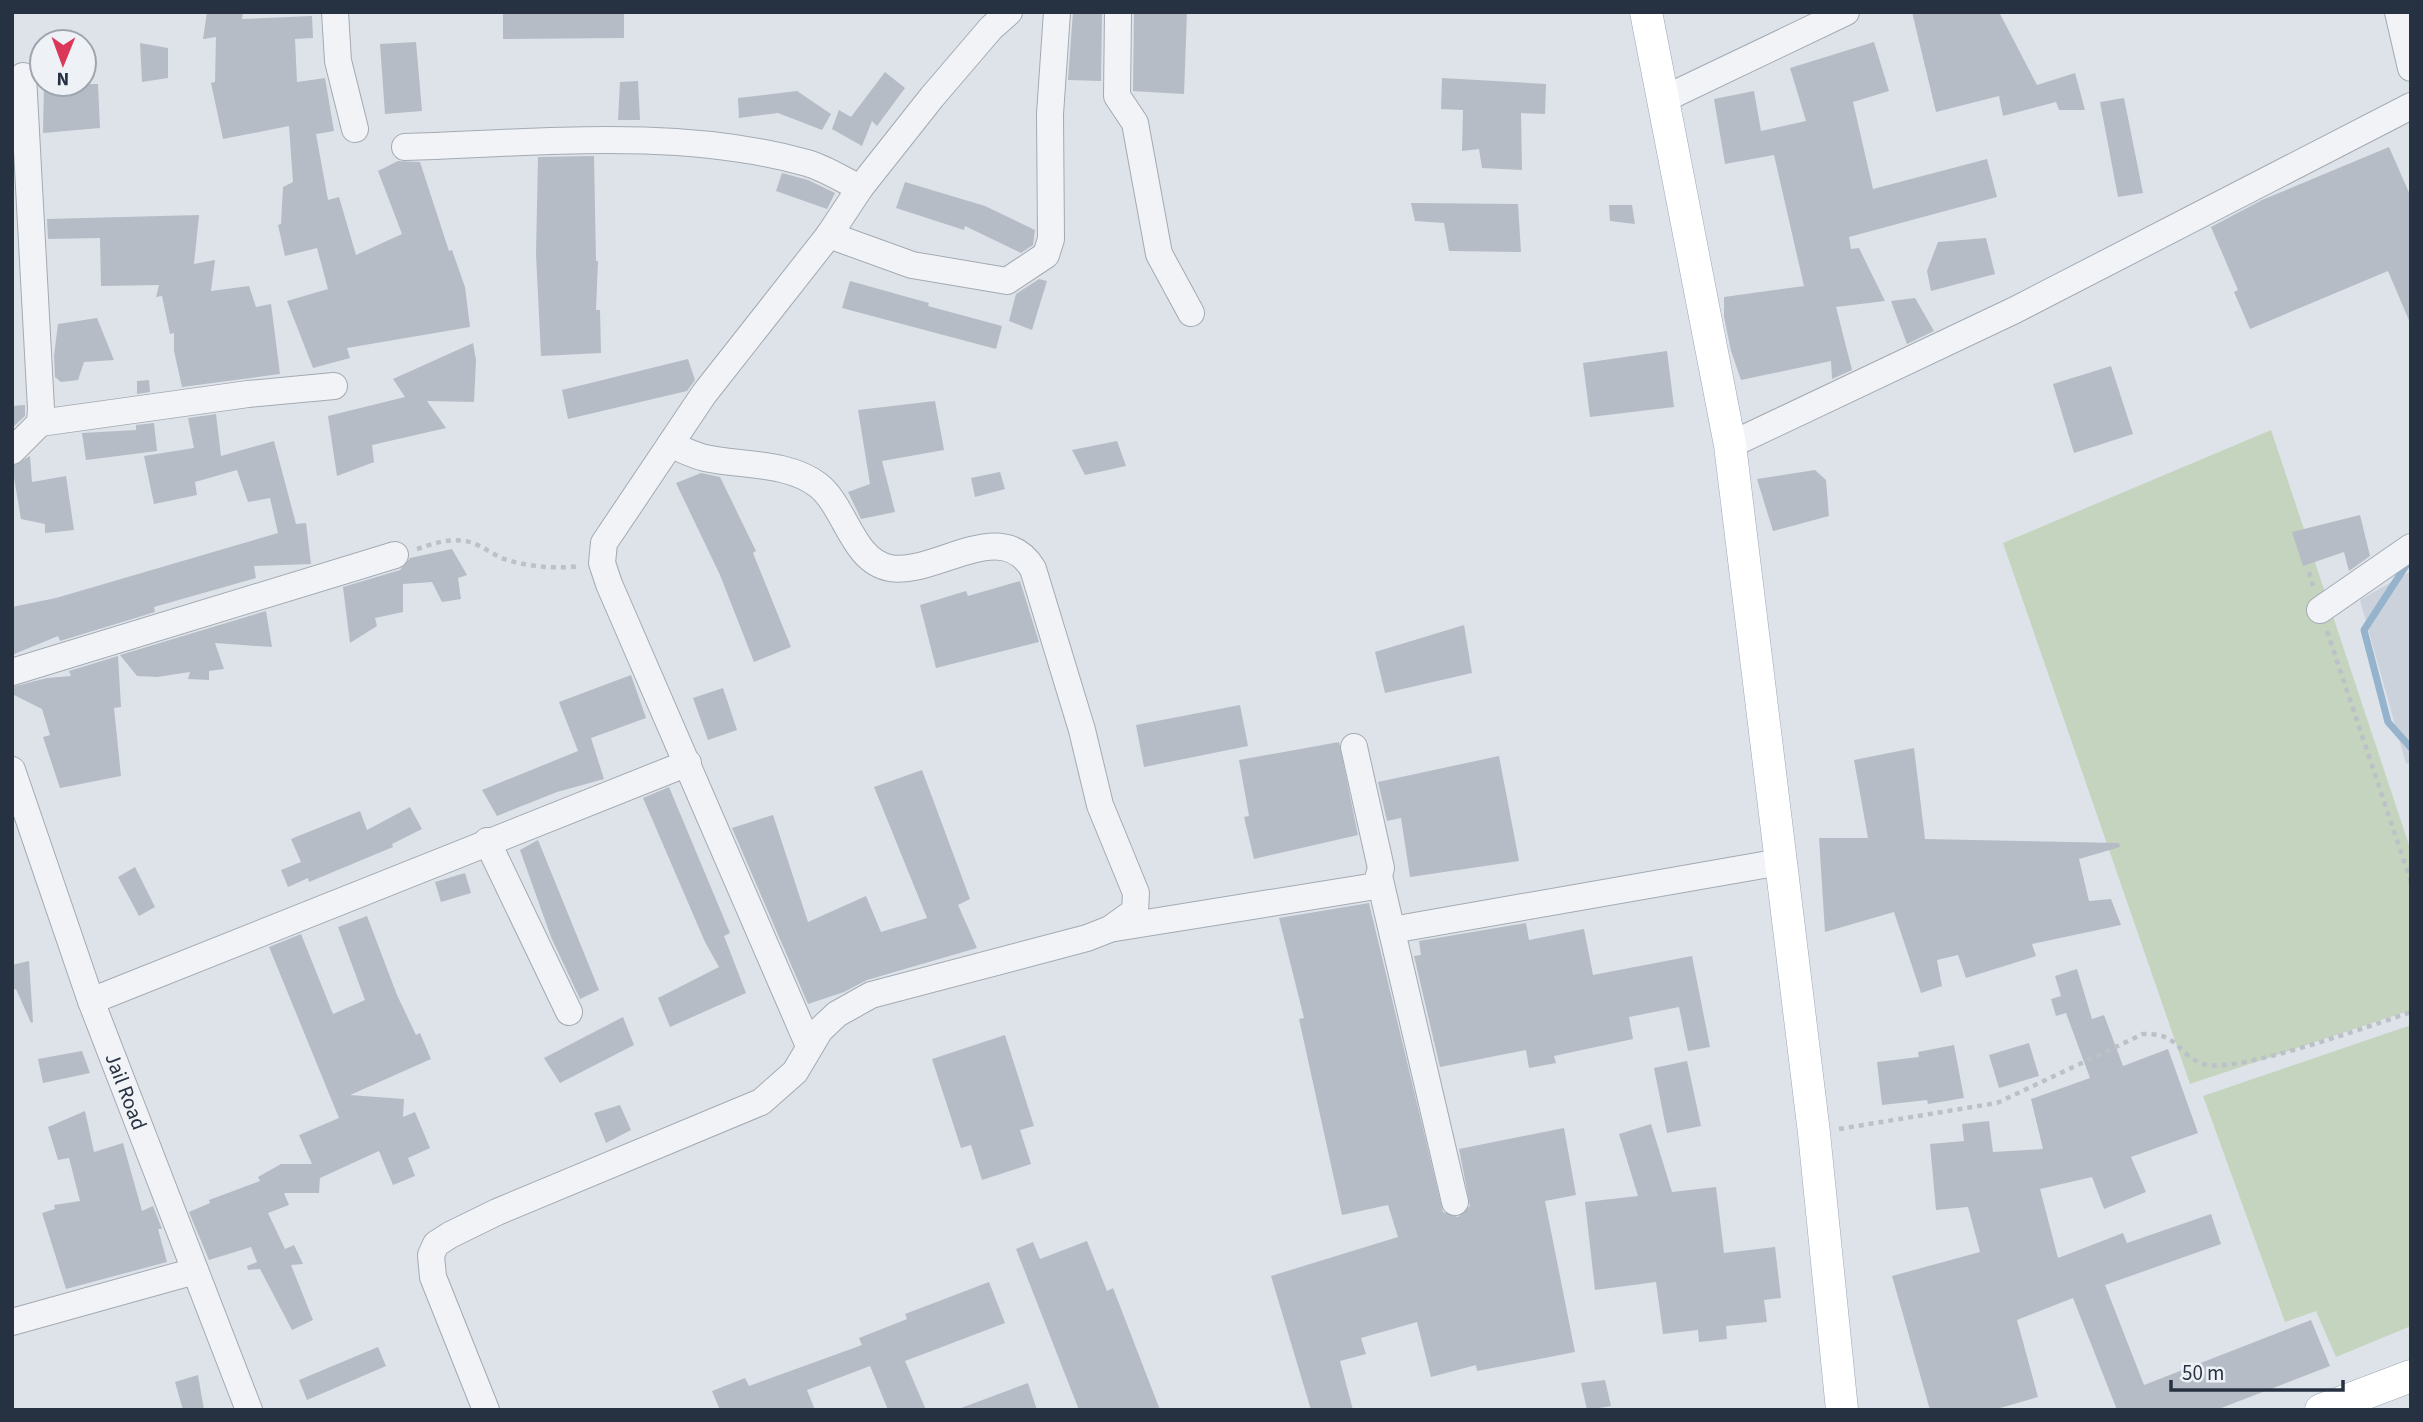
<svg xmlns="http://www.w3.org/2000/svg" width="2423" height="1422" font-family="'Source Sans 3',sans-serif">
<rect width="100%" height="100%" fill="#dee3e9"/>
<!-- built -->
<polygon fill="#ccd2db" points="2411,571 2411,762 2406,764 2360,600"/>
<!-- green -->
<g fill="#c5d4be">
<polygon points="2271,430 2411,851 2411,1010 2190,1084 2003,543"/>
<polygon points="2411,1025 2411,1326 2336,1357 2316,1311 2285,1322 2203,1096"/>
</g>
<g fill="none" stroke-linecap="round" stroke-linejoin="round">
<!-- stream -->
<polyline stroke="#95b3cc" stroke-width="7" points="2407,564 2364,630 2388,722 2411,748"/>
</g>
<!-- building -->
<g fill="#b5bcc6">
<polygon points="207,12 243,12 242,19 312,16 313,38 295,39 297,82 325,78 334,131 316,134 328,200 339,197 356,255 402,234 378,171 398,161 420,162 449,251 452,250 465,287 470,327 347,348 350,358 313,368 287,301 328,289 317,248 285,256 278,225 281,224 283,187 293,182 289,126 223,139 211,83 215,82 216,37 203,39"/>
<polygon points="503,12 624,12 624,38 503,39"/>
<polygon points="1073,12 1102,12 1101,81 1068,80"/>
<polygon points="1134,12 1187,12 1184,94 1133,91"/>
<polygon points="1912,12 1999,12 2037,85 2075,73 2085,110 2059,110 2056,102 2003,116 1999,96 1936,112"/>
<polygon points="416,42 422,111 385,114 380,44"/>
<polygon points="1874,42 1889,91 1853,102 1873,189 1987,159 1997,197 1849,237 1851,249 1859,248 1885,301 1836,307 1852,370 1832,379 1831,361 1741,380 1731,351 1724,317 1724,297 1804,286 1774,155 1725,164 1714,99 1754,91 1761,131 1806,121 1790,68"/>
<polygon points="140,43 168,48 168,78 142,82"/>
<polygon points="885,72 905,88 877,126 872,121 862,146 832,129 839,110 851,117"/>
<polygon points="1442,78 1546,84 1545,114 1521,113 1522,170 1482,168 1479,149 1462,151 1463,110 1441,109"/>
<polygon points="638,81 640,120 618,120 620,82"/>
<polygon points="44,84 98,84 100,128 43,133"/>
<polygon points="797,91 831,114 822,130 778,113 739,118 738,98"/>
<polygon points="2124,98 2143,193 2118,197 2100,102"/>
<polygon points="2389,147 2411,197 2411,325 2388,271 2250,329 2234,292 2238,290 2211,227 2262,200"/>
<polygon points="594,156 596,261 598,261 596,310 600,310 601,353 541,356 536,254 538,157"/>
<polygon points="782,173 808,180 835,193 827,209 776,191"/>
<polygon points="905,182 985,206 1035,230 1033,245 1021,253 965,226 964,230 896,208"/>
<polygon points="1411,203 1518,204 1521,252 1449,251 1444,223 1415,221"/>
<polygon points="1609,205 1632,205 1635,224 1610,221"/>
<polygon points="199,215 194,264 215,260 211,291 249,286 256,307 271,304 280,374 182,387 174,351 174,333 170,334 162,296 156,297 159,285 101,286 100,238 48,239 47,219"/>
<polygon points="1986,238 1995,274 1931,291 1927,271 1938,242"/>
<polygon points="1039,279 1047,281 1032,330 1009,321 1016,294"/>
<polygon points="850,281 929,303 928,306 1002,326 996,349 842,308"/>
<polygon points="1915,298 1934,331 1907,344 1891,301"/>
<polygon points="97,318 114,360 84,362 78,380 61,382 55,377 54,356 58,324"/>
<polygon points="473,343 476,360 474,402 427,401 446,428 372,445 374,462 337,476 328,416 405,397 393,379"/>
<polygon points="1667,351 1674,407 1590,417 1583,363"/>
<polygon points="688,359 695,380 687,391 568,419 562,390"/>
<polygon points="2111,366 2133,434 2074,453 2053,384"/>
<polygon points="149,380 150,392 137,394 137,381"/>
<polygon points="935,401 944,450 882,461 895,512 861,519 848,492 870,484 858,410"/>
<polygon points="25,405 25,416 12,428 12,406"/>
<polygon points="216,414 221,456 274,441 296,524 306,523 311,564 254,566 256,578 154,607 155,612 60,641 58,636 12,655 12,607 56,598 278,533 270,498 248,502 237,470 195,482 197,495 154,504 144,456 194,448 188,418"/>
<polygon points="154,423 157,451 86,460 82,433 136,430 136,425"/>
<polygon points="1117,441 1126,466 1085,475 1072,450"/>
<polygon points="30,456 32,482 66,476 74,530 45,533 45,524 21,519 12,466"/>
<polygon points="1815,470 1826,480 1829,516 1773,531 1757,479"/>
<polygon points="1000,472 1005,489 975,497 971,478"/>
<polygon points="701,473 720,477 756,551 753,553 791,647 754,662 720,575 676,483"/>
<polygon points="2360,515 2370,556 2349,571 2344,552 2303,566 2292,532"/>
<polygon points="452,549 467,575 458,578 461,599 442,602 432,582 403,584 403,612 375,618 377,626 350,643 343,587 400,570 410,558"/>
<polygon points="1020,581 1039,642 936,668 920,605 966,591 968,596"/>
<polygon points="266,611 272,647 215,643 224,669 209,671 209,680 188,679 190,672 157,677 137,676 120,655"/>
<polygon points="1464,625 1472,673 1385,693 1375,652"/>
<polygon points="118,656 121,707 114,708 121,776 60,788 43,737 50,735 42,709 12,694 12,687 47,678 71,676 69,671"/>
<polygon points="631,675 646,718 591,738 604,779 557,792 497,816 482,790 578,751 559,702"/>
<polygon points="723,688 737,730 708,740 693,698"/>
<polygon points="1240,705 1248,746 1144,767 1136,725"/>
<polygon points="1339,742 1358,835 1254,859 1244,817 1249,816 1239,760"/>
<polygon points="1914,748 1925,839 2119,843 2120,847 2079,859 2089,901 2111,899 2121,925 2032,944 2036,956 1966,978 1958,955 1937,960 1942,986 1921,993 1894,912 1825,932 1819,838 1868,838 1854,760"/>
<polygon points="1499,756 1519,861 1410,877 1401,818 1387,821 1378,782"/>
<polygon points="922,770 970,899 958,905 977,948 867,980 844,992 808,1004 732,828 773,815 808,922 866,896 881,932 927,918 874,787"/>
<polygon points="669,787 730,933 724,936 746,993 670,1027 658,998 719,967 705,942 643,798"/>
<polygon points="410,807 422,829 392,844 393,847 309,882 308,878 288,887 281,870 301,862 291,839 360,811 367,830"/>
<polygon points="538,840 599,990 580,999 551,937 520,850"/>
<polygon points="135,867 155,907 139,916 118,877"/>
<polygon points="465,873 471,893 441,902 435,882"/>
<polygon points="1369,903 1443,1212 1458,1217 1470,1206 1459,1149 1564,1128 1576,1195 1545,1201 1575,1352 1477,1371 1476,1365 1431,1377 1417,1322 1361,1338 1366,1354 1340,1361 1353,1410 1311,1410 1271,1276 1398,1237 1388,1205 1342,1215 1299,1019 1304,1018 1279,918"/>
<polygon points="367,916 397,995 416,1035 420,1033 431,1059 350,1095 404,1099 403,1117 415,1112 430,1148 408,1158 415,1176 393,1185 379,1151 320,1178 319,1193 284,1193 289,1205 268,1213 285,1249 294,1245 303,1264 291,1265 313,1320 292,1330 260,1269 248,1270 247,1266 257,1262 251,1247 209,1260 189,1212 210,1203 209,1200 260,1181 258,1177 281,1164 312,1164 299,1135 339,1118 269,947 301,934 333,1014 365,1000 338,927"/>
<polygon points="1526,923 1529,940 1584,929 1593,975 1692,956 1710,1047 1688,1051 1679,1007 1629,1017 1633,1039 1554,1056 1556,1063 1529,1068 1526,1050 1440,1067 1414,956 1421,955 1419,941"/>
<polygon points="29,961 33,1022 31,1023 16,989 12,990 12,965"/>
<polygon points="2077,969 2092,1019 2104,1015 2123,1066 2168,1049 2198,1133 2131,1157 2146,1192 2104,1209 2092,1177 2040,1189 2058,1258 2123,1233 2127,1243 2211,1214 2221,1244 2105,1285 2144,1385 2311,1320 2330,1366 2216,1410 2117,1410 2073,1298 2017,1320 2038,1397 1993,1410 1930,1410 1892,1276 1980,1252 1968,1207 1936,1210 1930,1144 1964,1141 1962,1124 1989,1121 1993,1152 2043,1149 2031,1099 2090,1078 2066,1013 2056,1016 2051,999 2061,996 2055,976"/>
<polygon points="623,1017 634,1045 560,1083 544,1058"/>
<polygon points="1005,1035 1034,1126 1020,1130 1031,1164 982,1180 971,1145 961,1148 932,1059"/>
<polygon points="2029,1043 2039,1076 1999,1088 1989,1055"/>
<polygon points="1954,1045 1964,1098 1928,1104 1927,1100 1882,1105 1877,1062 1919,1057 1918,1052"/>
<polygon points="82,1051 90,1073 43,1083 38,1059"/>
<polygon points="1687,1061 1701,1126 1667,1133 1654,1068"/>
<polygon points="620,1105 631,1130 606,1143 594,1113"/>
<polygon points="85,1111 94,1152 123,1143 142,1211 153,1206 162,1229 158,1229 167,1262 66,1289 42,1213 55,1209 54,1205 80,1201 69,1158 58,1160 48,1127"/>
<polygon points="1651,1124 1672,1192 1716,1187 1724,1253 1775,1247 1781,1298 1764,1300 1767,1322 1726,1326 1727,1339 1699,1342 1698,1330 1663,1334 1656,1282 1595,1290 1585,1202 1638,1196 1619,1134"/>
<polygon points="1087,1241 1107,1291 1113,1288 1160,1410 1079,1410 1016,1249 1033,1242 1040,1259"/>
<polygon points="989,1282 1005,1323 905,1361 926,1410 888,1410 870,1366 807,1390 815,1410 720,1410 712,1391 745,1378 749,1386 862,1345 859,1338 907,1319 905,1314"/>
<polygon points="378,1347 386,1366 307,1400 299,1380"/>
<polygon points="198,1375 204,1410 183,1410 175,1382"/>
<polygon points="1605,1380 1611,1406 1587,1410 1581,1383"/>
<polygon points="1028,1383 1037,1410 962,1410 961,1408"/>
</g>
<g fill="none" stroke-linecap="round" stroke-linejoin="round">
<defs>
<g id="minor">
<polyline points="335,12 338,61 355,129"/>
<polyline points="1118,12 1117,96 1135,123 1159,254 1191,313"/>
<polyline points="2398,12 2411,68"/>
<polyline points="1664,99 1846,12"/>
<path d="M405 147C537 143 678 127 807 163 825 168 843 180 860 188"/>
<polyline points="829,235 912,265 1007,281 1046,255 1051,239 1050,114 1057,12"/>
<polyline points="40,423 248,394 334,386"/>
<polyline points="1730,445 2015,310 2411,106"/>
<polyline points="12,451 40,423 41,409 23,76"/>
<polyline points="2320,610 2411,547"/>
<polyline points="12,672 395,555"/>
<path id="s1" d="M12 770 91 1001 249 1410"/>
<polyline points="487,841 569,1012"/>
<polyline points="1380,880 1455,1202"/>
<polyline points="1115,928 1376,886 1381,868 1354,747"/>
<polyline points="1392,930 1780,862"/>
<polyline points="91,1001 688,763"/>
<polyline points="809,1046 609,584 602,563 604,543 704,394 829,235 860,188 932,97 991,28 1009,12"/>
<polyline points="12,1322 195,1271"/>
<path d="M486 1410 433 1277 431 1255 436 1244 450 1235 497 1212 761 1102 795 1072 820 1030 837 1014 871 995 1087 938 1110 929 1135 911 1136 893 1100 805 1082 730 1033 569C1001 515 936 576 890 568 852 561 846 507 818 485 788 462 742 466 705 458 693 455 682 449 670 445"/>
</g>
<g id="major">
<polyline points="1646,12 1730,445 1814,1133 1842,1410"/>
<polyline points="2321,1410 2411,1376"/>
</g>
</defs>
<!-- minor casing -->
<use href="#minor" stroke="#a3aab3" stroke-width="28"/>
<!-- major casing -->
<use href="#major" stroke="#9ca8b6" stroke-width="33"/>
<!-- path -->
<g stroke="#bcc1c8" stroke-width="4.5" stroke-dasharray="5 5" stroke-linecap="butt">
<path d="M417 549C433 544 448 538 465 541 479 543 491 554 504 559 529 567 555 569 580 566"/>
<polyline points="2309,572 2313,586"/>
<polyline points="2327,631 2411,882"/>
<path d="M1839 1129 1997 1103 2143 1034C2180 1033 2175 1053 2203 1064 2233 1075 2376 1024 2411 1012"/>
</g>
<!-- minor -->
<use href="#minor" stroke="#f1f3f7" stroke-width="26"/>
<!-- major -->
<use href="#major" stroke="#fff" stroke-width="32"/>
</g>
<g text-anchor="middle" dominant-baseline="central" stroke-width="6" stroke-linejoin="round" paint-order="stroke">
<!-- street labels -->
<g font-size="21" fill="#263141" stroke="#eef2f6">
<text stroke="none"><textPath href="#s1" startOffset="341">Jail Road</textPath></text>
</g>
</g>
<!-- border -->
<rect width="2423" height="1422" fill="none" stroke="#263141" stroke-width="28"/>
<!-- north arrow -->
<g transform="translate(63 63) rotate(181)"><circle r="33" fill="#eef2f6" stroke="#9ea5ae" stroke-width="2"/>
<path d="M0-5L12 26L0 18L-12 26Z" fill="#da3759"/>
<text y="-10" font-size="19" font-weight="bold" text-anchor="middle" fill="#263141">N</text>
</g>
<!-- scale -->
<path d="M2171 1380v10h172v-10" fill="none" stroke="#263141" stroke-width="3.5"/>
<text x="2182" y="1380" font-size="21" fill="#263141" stroke="#eef2f6" stroke-width="5" paint-order="stroke">50 m</text>
</svg>
